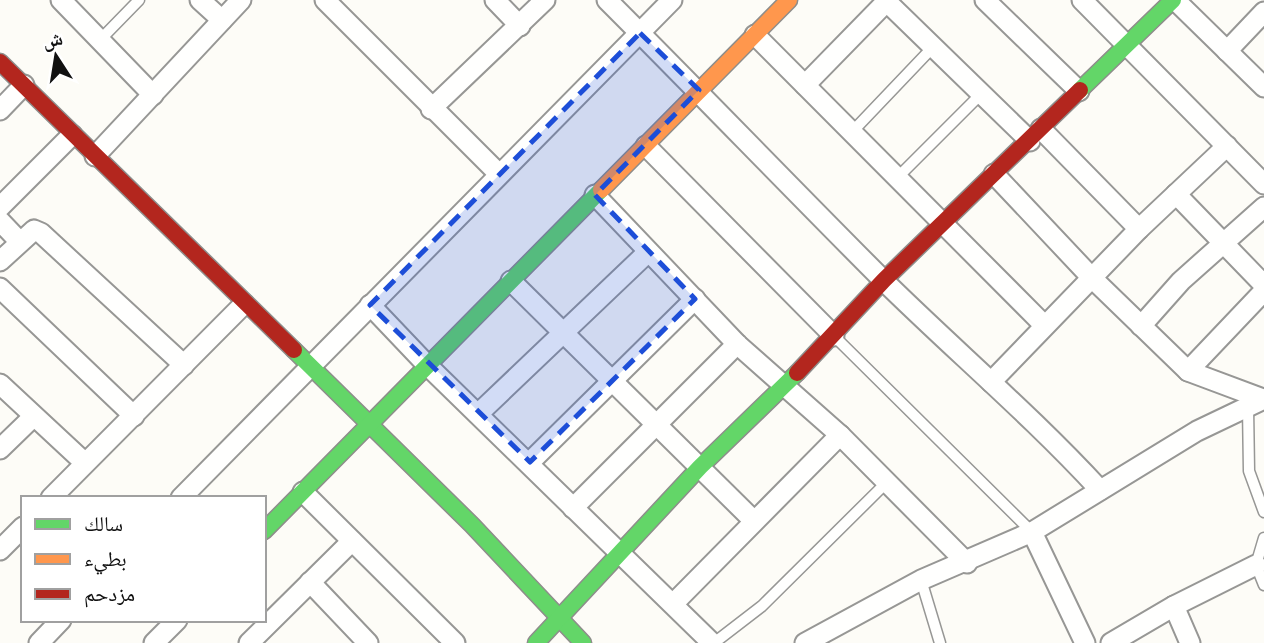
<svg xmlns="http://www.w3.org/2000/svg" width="1264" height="643" font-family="Georgia,'Noto Naskh Arabic',serif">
<rect width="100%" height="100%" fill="#fdfcf7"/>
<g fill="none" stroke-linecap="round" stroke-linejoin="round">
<defs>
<g id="lane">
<polyline points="100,40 139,0"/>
<polyline points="852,132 933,47"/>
<polyline points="897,178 981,94"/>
<polyline points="836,338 1032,532"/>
<polyline points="1248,407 1249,471 1264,512"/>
<polyline points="1264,538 1256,565 1264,585"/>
<polyline points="921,580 940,643"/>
<polyline points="714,643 762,606 887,482"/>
</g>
<g id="street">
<polyline points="61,0 153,95"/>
<polyline points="200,0 222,20"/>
<polyline points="325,0 499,174"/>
<polyline points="495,0 520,26"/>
<path d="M607 0C700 93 790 187 883 280 955 351 1032 416 1100 490"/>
<polyline points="985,0 1079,91"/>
<polyline points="1082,0 1264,184"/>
<polyline points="1175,0 1264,87"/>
<polyline points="887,2 1030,141"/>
<polyline points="755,35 1044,325"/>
<polyline points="1227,51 1264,12"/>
<polyline points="805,85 888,0"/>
<polyline points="431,109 545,0"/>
<polyline points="0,110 24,85"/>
<polyline points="1041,129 1139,229"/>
<polyline points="646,146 834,336"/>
<polyline points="95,156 241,0"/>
<polyline points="994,174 1092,278 1188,371 1263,399"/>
<polyline points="1176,194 1264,285"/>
<polyline points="595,195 737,344 840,435 967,563"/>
<polyline points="0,207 72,135"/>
<polyline points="0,221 20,242"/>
<polyline points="0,261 34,230 41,233 184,365"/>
<polyline points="511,281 754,521"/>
<polyline points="0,288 134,416"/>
<polyline points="370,305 428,366 712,643"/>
<polyline points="1141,326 1181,281 1264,207"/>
<polyline points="1188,371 1264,291"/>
<polyline points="991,382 1139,229 1227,146"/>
<polyline points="0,384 85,463"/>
<polyline points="478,414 648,252"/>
<polyline points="0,449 33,417"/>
<polyline points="530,462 695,299"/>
<polyline points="303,492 455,643"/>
<polyline points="51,498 244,304"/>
<polyline points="181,498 672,0"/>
<polyline points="573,508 737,344"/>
<polyline points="1032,532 1085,643"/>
<polyline points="0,550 23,527"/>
<polyline points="310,582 368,643"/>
<polyline points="673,604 840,435"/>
<polyline points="1174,606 1190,643"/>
<polyline points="39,643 61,620"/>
<polyline points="154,643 177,620"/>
<polyline points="249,643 352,541"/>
<polyline points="805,643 921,580 1032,532 1197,431 1264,399"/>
<polyline points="1111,643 1174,606 1256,565"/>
</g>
<g id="fast">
<polyline points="1080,90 1173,0"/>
<polyline points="294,350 472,525 583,643"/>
<polyline points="264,531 601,190"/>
<polyline points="536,643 700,467 797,373"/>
</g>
<polyline id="slow" points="601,190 789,0"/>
<g id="jam">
<polyline points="0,62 294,350"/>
<polyline points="797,373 884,280 1080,90"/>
</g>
</defs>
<!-- lane casing -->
<use href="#lane" stroke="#979795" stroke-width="13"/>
<!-- street casing -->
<use href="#street" stroke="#979795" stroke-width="23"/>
<!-- fast casing -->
<use href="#fast" stroke="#8e8d8b" stroke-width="19"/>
<!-- slow casing -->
<use href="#slow" stroke="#8e8d8b" stroke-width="19"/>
<!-- jam casing -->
<use href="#jam" stroke="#8e8d8b" stroke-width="19"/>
<!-- lane -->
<use href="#lane" stroke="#fffffe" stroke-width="10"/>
<!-- street -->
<use href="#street" stroke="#fffffe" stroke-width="19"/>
<!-- fast -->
<use href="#fast" stroke="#63d668" stroke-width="16"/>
<!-- slow -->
<use href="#slow" stroke="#ff974d" stroke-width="16"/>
<!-- jam -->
<use href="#jam" stroke="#b3261e" stroke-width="16"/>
</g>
<!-- marked area -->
<path fill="#1d4ed8" fill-opacity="0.2" stroke="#1d4ed8" stroke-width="5" stroke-dasharray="14 9" stroke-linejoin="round" d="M640 33 699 90 595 195 695 299 530 462 370 305Z"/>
<!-- legend -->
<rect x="21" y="496" width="245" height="126" fill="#ffffff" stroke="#a0a0a0" stroke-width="2"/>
<rect x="35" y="519" width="35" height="10" fill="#63d668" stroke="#a0a0a0" stroke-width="2"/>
<text x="84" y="531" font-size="21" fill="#111111">سالك</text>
<rect x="35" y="554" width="35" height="10" fill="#ff974d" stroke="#a0a0a0" stroke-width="2"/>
<text x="84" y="566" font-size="21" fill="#111111">بطيء</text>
<rect x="35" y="589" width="35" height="10" fill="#b3261e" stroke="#a0a0a0" stroke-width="2"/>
<text x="84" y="601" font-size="21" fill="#111111">مزدحم</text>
<!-- north arrow -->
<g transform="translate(56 56) rotate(348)" stroke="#ffffff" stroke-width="5" paint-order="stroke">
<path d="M0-5L12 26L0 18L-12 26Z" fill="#111111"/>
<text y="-10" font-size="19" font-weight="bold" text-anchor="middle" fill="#111111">ش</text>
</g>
</svg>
